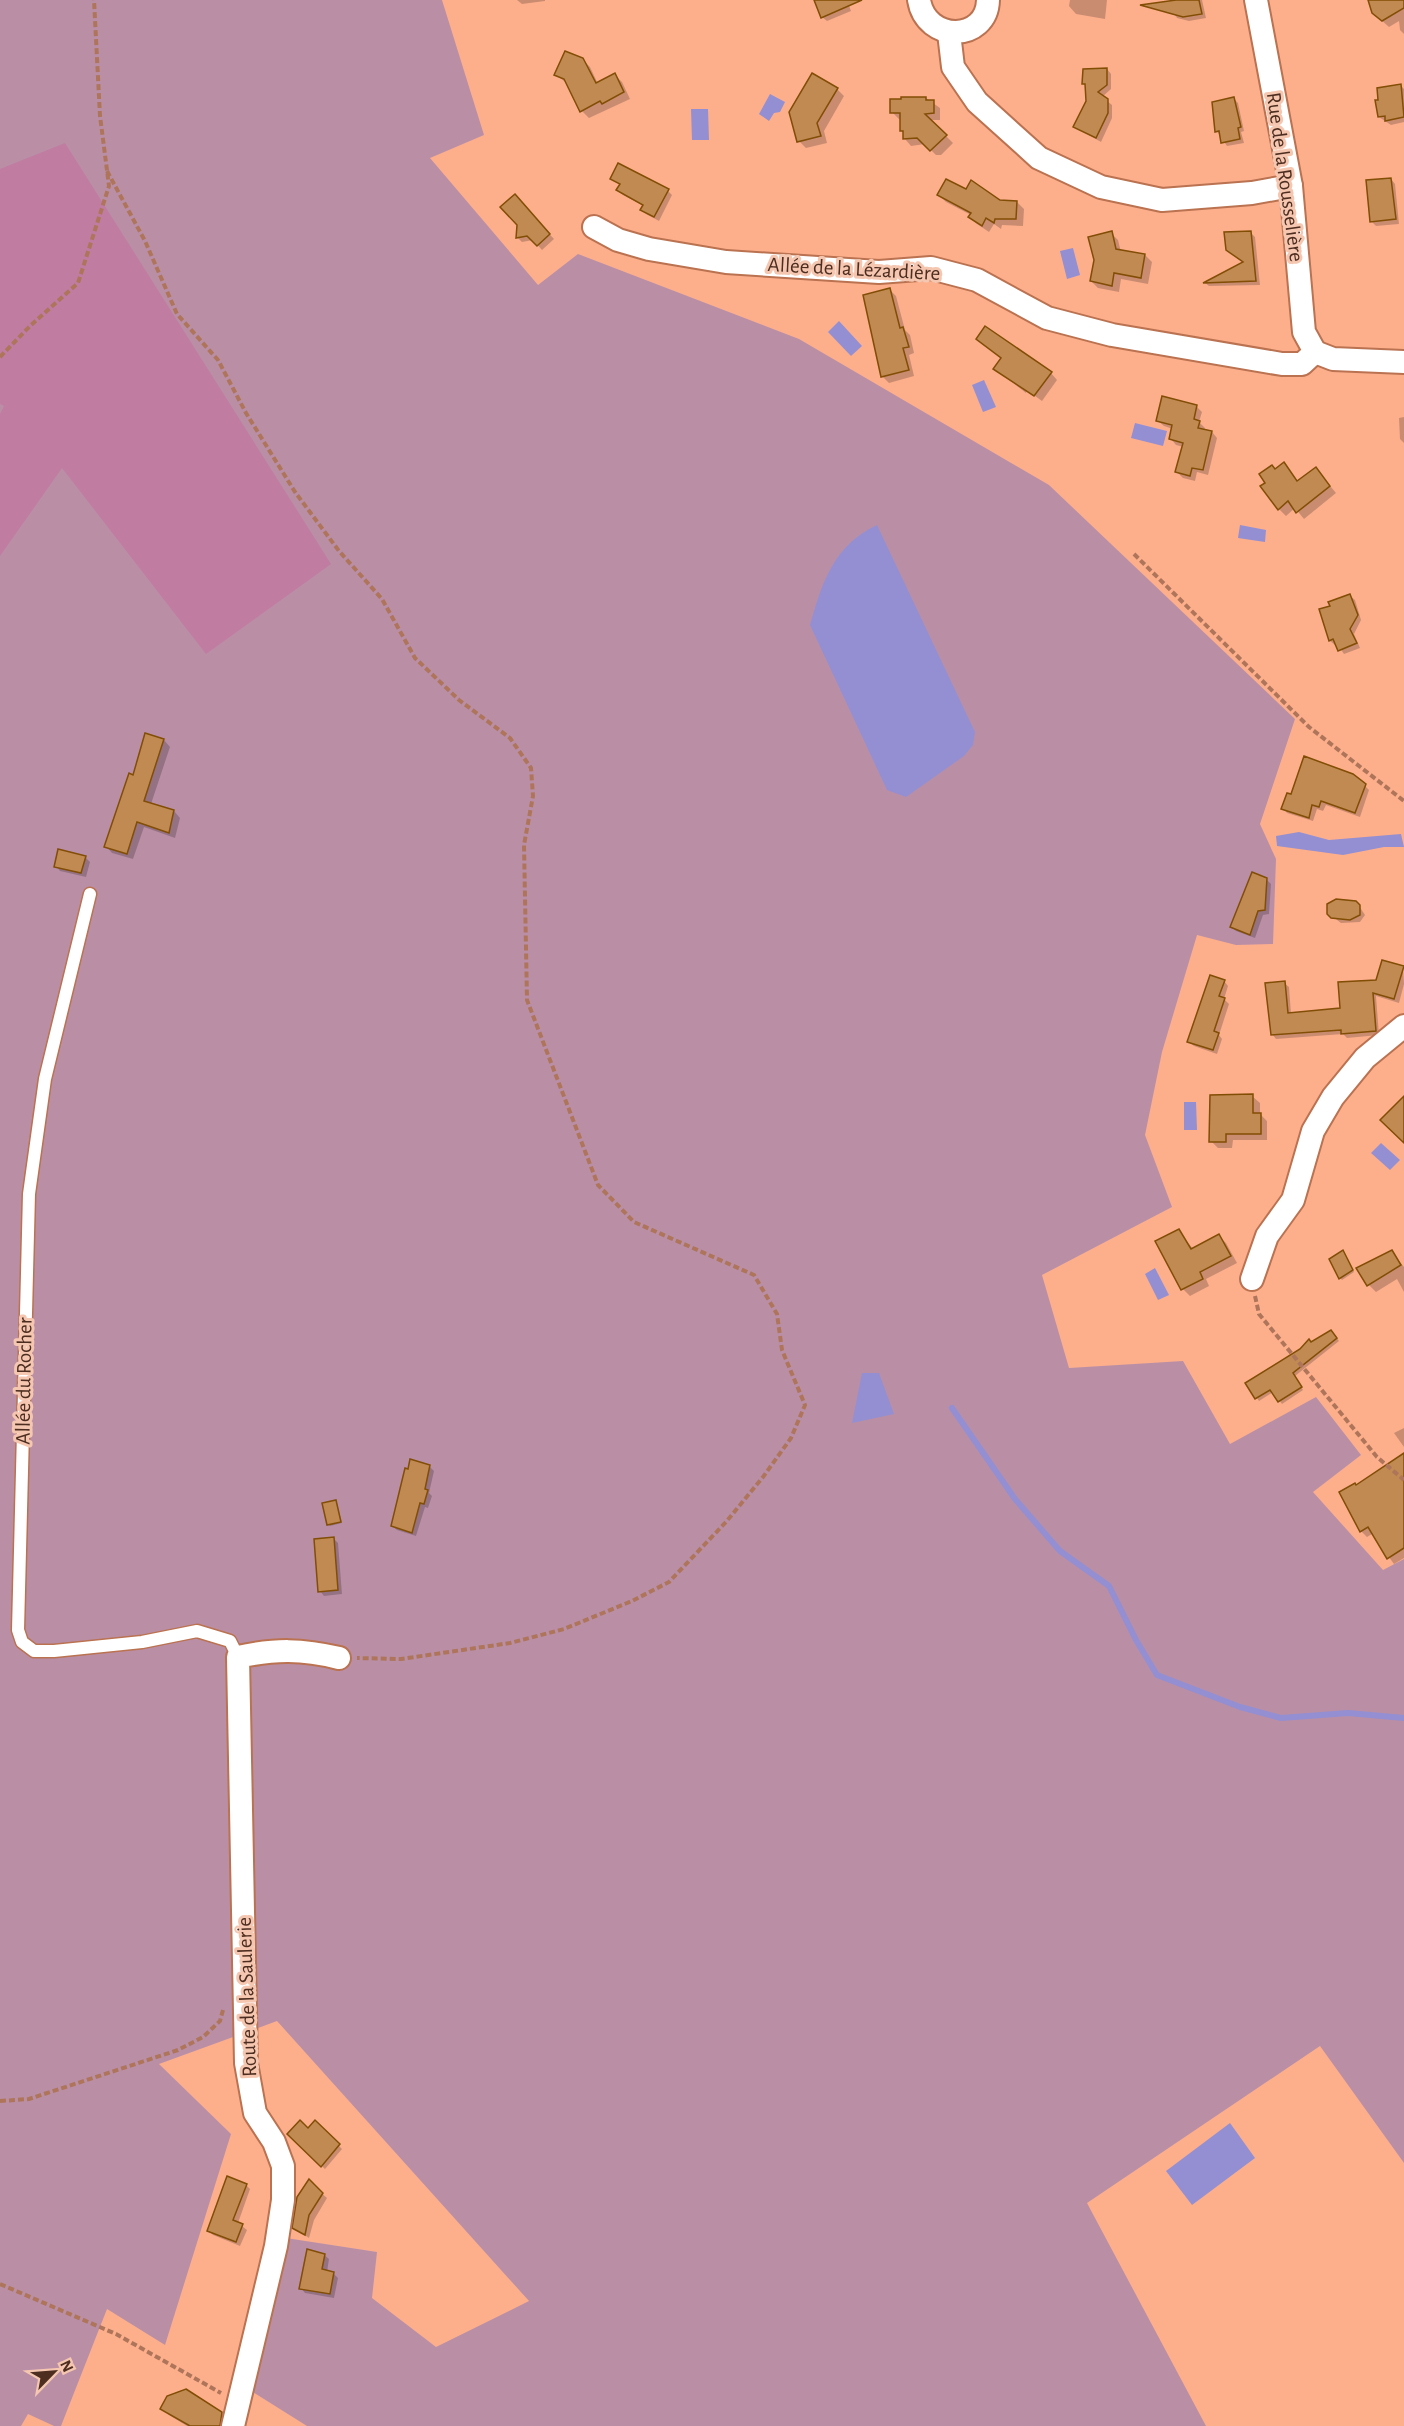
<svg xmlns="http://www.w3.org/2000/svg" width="1404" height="2426" font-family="'Alegreya Sans',sans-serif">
<rect width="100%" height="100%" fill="#fdaf8c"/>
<!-- green -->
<polygon fill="#ba8fa6" points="0,0 442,0 484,135 430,158 538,285 578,254 799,339 1049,485 1295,719 1260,824 1276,859 1273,944 1236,945 1197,935 1162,1052 1145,1135 1172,1207 1042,1275 1069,1368 1183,1361 1230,1444 1316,1397 1361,1455 1313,1492 1383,1570 1404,1559 1404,2163 1320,2046 1087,2203 1206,2426 307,2426 245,2387 286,2238 377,2252 372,2298 436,2347 529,2301 277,2021 159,2064 231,2134 165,2345 107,2309 61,2426 54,2426 28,2414 21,2426 0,2426"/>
<!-- forest -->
<polygon fill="#c17ca2" points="65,143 331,564 206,654 62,468 0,556 0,414 4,406 0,404 0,169"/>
<!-- water -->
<g fill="#938fd2">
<polygon points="770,94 785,102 780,112 774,113 769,121 759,114"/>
<polygon points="691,109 708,109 709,140 692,140"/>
<polygon points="1073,248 1080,275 1067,279 1060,251"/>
<polygon points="839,321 862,346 851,356 828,332"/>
<polygon points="984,380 996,407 983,412 972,385"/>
<polygon points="1135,423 1167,431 1163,446 1131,438"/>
<path d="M877 525 975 732 973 745 964 756 906 797 887 790 810 625C822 582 834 545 877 525Z"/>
<polygon points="1240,525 1266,530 1265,542 1238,538"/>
<polygon points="1299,832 1329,840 1401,834 1404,847 1384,847 1343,855 1277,846 1276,836"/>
<polygon points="1184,1102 1196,1102 1197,1130 1184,1130"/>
<polygon points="1381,1143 1400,1160 1390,1170 1371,1153"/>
<polygon points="1155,1268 1169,1295 1158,1300 1145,1274"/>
<polygon points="862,1373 879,1373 894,1414 852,1423"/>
<polygon points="1230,2123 1255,2158 1192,2205 1166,2171"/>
</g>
<!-- shadow -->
<g fill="#0003">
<polygon points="517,0 545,0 545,1 522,4"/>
<polygon points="815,0 847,0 851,11 827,21 822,17"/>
<polygon points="1070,0 1107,0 1105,19 1076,14 1069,6"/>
<polygon points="1175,0 1202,0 1206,18 1189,21 1177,18 1168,4"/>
<polygon points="1384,0 1404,0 1404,34 1400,30 1399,21 1389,27 1380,19"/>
<polygon points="582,59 590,67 598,84 615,75 622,82 630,99 589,118 582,111 568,84 556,75"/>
<polygon points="1107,69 1111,74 1111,89 1102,97 1112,105 1112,118 1101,142 1075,127 1087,101 1087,86 1084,83"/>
<polygon points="1400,85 1404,89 1404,122 1391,125 1379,117"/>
<polygon points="837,89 844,96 824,131 827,143 806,148 799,141"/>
<polygon points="926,98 940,108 940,120 930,120 953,143 941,155 936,155 925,144 911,146 905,139 905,134 902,131 902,120 899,119 892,112"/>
<polygon points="1234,99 1238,103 1244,131 1241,132 1244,143 1227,146 1217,131"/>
<polygon points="612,178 668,191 672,195 659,221 646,214 642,209 644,206 623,195 618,190 621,185"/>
<polygon points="1391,179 1395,184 1399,224 1376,226 1371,221"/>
<polygon points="967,191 1000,201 1017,202 1024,209 1023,226 1002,225 1001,229 994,224 989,232 977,224 970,217 971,215 946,202 939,195"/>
<polygon points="514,196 554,239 542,250 533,240 522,242 517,237 518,224"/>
<polygon points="1250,232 1255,237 1260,285 1209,286 1205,283 1244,263 1232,254"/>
<polygon points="1111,233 1118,240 1121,252 1145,255 1152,262 1148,284 1121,279 1119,292 1098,288 1091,281"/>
<polygon points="890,290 896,296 905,330 910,335 914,353 909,355 914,376 889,383 882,376"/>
<polygon points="995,369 1051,373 1057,380 1042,401 1027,390 1026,393"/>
<polygon points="1196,406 1202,412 1199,422 1205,428 1204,431 1212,432 1217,438 1208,475 1197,472 1195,481 1183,478 1177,472 1184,447 1176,445 1171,439 1173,429 1164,426 1158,421"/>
<polygon points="1404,417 1404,443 1400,439 1399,418"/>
<polygon points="1316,469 1336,493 1304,519 1295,508 1286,516 1279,509 1275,470 1290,471 1298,482"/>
<polygon points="1350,596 1355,600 1361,620 1354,634 1360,648 1344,654 1337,644 1335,645 1330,641 1321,610 1332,607"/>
<polygon points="164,740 170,747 151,804 174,811 180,818 175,838 144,827 133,859 112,853 106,846 134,777"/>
<polygon points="1365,786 1369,790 1360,817 1326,805 1323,811 1317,809 1313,821 1287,813 1283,808"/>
<polygon points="85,857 90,862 86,877 60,871 56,866"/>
<polygon points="1266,879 1271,884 1269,914 1263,915 1255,938 1236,931 1232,927"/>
<polygon points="1359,906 1365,915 1360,922 1341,923 1328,913"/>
<polygon points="1403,968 1404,984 1399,1003 1376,996 1379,1035 1347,1038 1343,1034 1276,1039 1272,1034 1284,983 1289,987 1291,1014 1341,1010"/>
<polygon points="1224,981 1228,986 1224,999 1229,1004 1219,1035 1222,1039 1217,1054 1194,1046 1189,1042"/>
<polygon points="1252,1096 1260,1103 1260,1114 1267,1121 1267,1140 1233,1140 1232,1148 1218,1148 1211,1141"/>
<polygon points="1178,1231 1194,1250 1219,1236 1226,1243 1237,1263 1206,1279 1209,1286 1190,1296 1183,1289 1157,1242"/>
<polygon points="1392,1252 1404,1267 1404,1292 1397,1279 1376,1292 1369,1285"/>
<polygon points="1344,1254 1354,1272 1342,1280 1340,1278"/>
<polygon points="1334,1334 1339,1341 1295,1376 1303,1390 1282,1404 1273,1392 1259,1401 1257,1398 1247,1384 1311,1344"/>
<polygon points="1404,1428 1404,1447 1394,1433"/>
<polygon points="430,1467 434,1471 429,1493 432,1496 428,1508 425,1507 416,1536 397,1530 392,1526"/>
<polygon points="1404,1496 1404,1558 1394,1564 1372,1534 1367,1537 1361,1531"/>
<polygon points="336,1502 342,1523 330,1526 328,1524"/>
<polygon points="334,1539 338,1543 342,1594 324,1596 320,1591"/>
<polygon points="315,2122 342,2149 325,2169 289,2134 308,2130"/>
<polygon points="309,2182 327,2198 314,2220 309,2238 294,2228"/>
<polygon points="246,2185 250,2189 238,2223 247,2230 240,2246 213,2235 209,2231"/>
<polygon points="324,2255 329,2259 327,2272 333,2273 338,2278 334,2298 305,2293 301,2288"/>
<polygon points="162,2408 222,2413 229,2421 228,2426 187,2426 169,2415"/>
</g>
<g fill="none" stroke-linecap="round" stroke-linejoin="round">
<!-- stream -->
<polyline stroke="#938fd2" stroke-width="6" points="952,1408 1015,1499 1060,1551 1109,1586 1136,1640 1157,1675 1240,1707 1281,1718 1348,1713 1404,1718"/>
</g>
<!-- building -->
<g fill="#c08a52" stroke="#824d05" stroke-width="1.5">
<polygon points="814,0 862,0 821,18"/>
<polygon points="1176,0 1199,0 1202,14 1183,17 1140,5"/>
<polygon points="1368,0 1404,0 1404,8 1382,21 1372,13"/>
<polygon points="565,51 583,58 596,83 615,73 624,92 602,104 600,101 580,112 564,79 554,75"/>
<polygon points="1107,68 1107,85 1098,92 1108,99 1108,113 1096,138 1073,127 1086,101 1085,84 1082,84 1083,69"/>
<polygon points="812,73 838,88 817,123 821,136 797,142 789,112"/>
<polygon points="1401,84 1404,117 1385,121 1385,116 1378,117 1375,100 1378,100 1377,88"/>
<polygon points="901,97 926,97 926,100 934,100 934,113 925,114 947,135 930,151 917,138 903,139 903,131 900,131 900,113 890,113 890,99 901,99"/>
<polygon points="1234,97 1241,127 1238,128 1240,139 1221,143 1219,131 1215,132 1212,102"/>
<polygon points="618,163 669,189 654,217 640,210 643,205 616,190 620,184 610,179"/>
<polygon points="1391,178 1396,219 1370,222 1366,180"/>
<polygon points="946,179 966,189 971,180 1000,200 1017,201 1016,219 995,219 994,223 986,218 982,226 968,217 971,213 937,195"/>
<polygon points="515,194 550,234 537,246 527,236 516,238 517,225 500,207"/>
<polygon points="1112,231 1116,249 1145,254 1141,278 1114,273 1112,286 1090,281 1094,260 1088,237"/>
<polygon points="1251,231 1256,281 1203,283 1243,262 1226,250 1224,232"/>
<polygon points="890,288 900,328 903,327 909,347 903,348 909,370 881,377 863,295"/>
<polygon points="985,326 1052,372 1034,396 993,369 1001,358 976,339"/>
<polygon points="1162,396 1197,405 1194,419 1200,421 1198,428 1212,431 1203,470 1192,468 1190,476 1175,472 1183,443 1169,439 1172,425 1156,421"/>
<polygon points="1284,462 1297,481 1316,467 1330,486 1296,513 1288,501 1278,510 1260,486 1265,483 1259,474 1272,465 1275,469"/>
<polygon points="1350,594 1358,615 1350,629 1357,643 1338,651 1333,639 1329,641 1319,609 1330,606 1328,602"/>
<polygon points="145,733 164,739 144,801 174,810 169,833 137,822 127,854 104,847 129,773 133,775"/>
<polygon points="1304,756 1353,774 1366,784 1355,813 1321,801 1319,807 1312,805 1309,818 1281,809 1287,793 1291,794"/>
<polygon points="58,849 86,856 81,873 54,867"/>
<polygon points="1252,872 1267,878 1265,910 1258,911 1250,935 1230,927"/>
<polygon points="1336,899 1356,901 1360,905 1360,915 1350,920 1331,918 1327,914 1327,904"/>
<polygon points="1382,960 1404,966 1394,999 1373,993 1376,1031 1341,1034 1341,1030 1271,1035 1265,983 1285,981 1288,1013 1340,1008 1338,982 1376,980"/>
<polygon points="1210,975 1225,980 1219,996 1225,998 1214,1031 1219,1033 1213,1050 1187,1042"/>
<polygon points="1253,1094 1253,1113 1261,1113 1261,1134 1226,1134 1226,1142 1209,1142 1210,1095"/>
<polygon points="1404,1096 1404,1143 1380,1120"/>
<polygon points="1179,1229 1191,1249 1219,1234 1231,1256 1200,1272 1203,1279 1181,1290 1155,1241"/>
<polygon points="1343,1250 1353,1270 1339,1279 1329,1259"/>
<polygon points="1392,1250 1401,1265 1367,1286 1356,1268"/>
<polygon points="1331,1330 1337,1338 1293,1373 1302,1387 1278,1402 1270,1390 1255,1399 1245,1383 1300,1349 1309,1339 1311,1342"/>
<polygon points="1404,1453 1404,1548 1387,1559 1368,1527 1360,1532 1339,1492 1355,1483 1356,1485"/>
<polygon points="410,1459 430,1465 425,1489 428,1490 424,1504 420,1503 412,1533 391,1526 405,1468 408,1469"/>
<polygon points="336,1500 341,1522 327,1525 322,1503"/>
<polygon points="334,1537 338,1590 318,1592 314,1539"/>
<polygon points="300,2120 308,2128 315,2120 340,2144 321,2167 287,2134"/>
<polygon points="227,2176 247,2184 233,2220 243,2224 236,2242 207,2231"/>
<polygon points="309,2179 323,2193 309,2215 305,2235 292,2228 297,2197"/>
<polygon points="307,2249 325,2254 322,2269 334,2272 330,2294 299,2289"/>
<polygon points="186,2389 222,2412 220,2426 190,2426 160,2409 167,2396"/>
</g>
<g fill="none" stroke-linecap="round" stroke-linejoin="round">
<defs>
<polyline id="lane" points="90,894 45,1079 29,1194 18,1630 22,1642 34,1651 54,1651 142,1642 197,1631 230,1641 238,1657"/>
<g id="street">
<path d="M919 0C926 43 987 42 988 0"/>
<polyline points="1256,0 1291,186 1304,332 1315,352"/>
<polyline points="949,33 953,67 977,102 1039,158 1101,187 1162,200 1252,193 1291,186"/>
<polyline points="594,227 618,240 649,249 726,262 879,272 931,268 977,280 1047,318 1112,335 1282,364 1302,364 1315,352"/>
<polyline points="1315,352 1333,359 1404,362"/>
<polyline points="1252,1279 1267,1236 1293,1200 1313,1131 1333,1097 1365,1058 1404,1026"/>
<path d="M233 2426 276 2246 283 2200V2166L274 2142 255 2113 246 2063 238 1657C275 1649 302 1649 339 1658"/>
</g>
</defs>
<!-- lane casing -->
<use href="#lane" stroke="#ba7250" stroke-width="15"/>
<!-- street casing -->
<use href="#street" stroke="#ba7250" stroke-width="26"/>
<!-- path -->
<g stroke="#ae755b" stroke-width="4" stroke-dasharray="6 3" stroke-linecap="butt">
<polyline points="107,171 145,241 177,314 218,360 246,413 295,492 339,551 382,599 415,658 459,700 510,738 531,768 533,796 524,845 527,1000 598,1185 634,1222 754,1275 777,1314 782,1350 805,1405 791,1438 763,1477 726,1522 669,1582 632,1601 564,1629 510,1643 401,1659 357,1658"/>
<polyline points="0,357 30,326 78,283 109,186 100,116 94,0"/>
<polyline points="1134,554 1309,727 1404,801"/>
<polyline points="1255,1296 1259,1314 1377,1457 1404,1480"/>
<polyline points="0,2101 29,2099 178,2050 203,2037 220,2021 223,2010"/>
<polyline points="0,2284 116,2334 221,2393"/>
</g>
<!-- lane -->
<use href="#lane" stroke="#fff" stroke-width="12"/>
<!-- street -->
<use href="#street" stroke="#fff" stroke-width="22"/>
</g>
<g text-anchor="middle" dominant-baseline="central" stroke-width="6" stroke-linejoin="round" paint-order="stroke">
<!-- street labels -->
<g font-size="21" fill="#4c2d1f" stroke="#f5c6b0">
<text transform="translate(1285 177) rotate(82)">Rue de la Rousselière</text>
<text transform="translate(854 269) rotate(3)">Allée de la Lézardière</text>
<text transform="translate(24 1381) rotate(-89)">Allée du Rocher</text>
<text transform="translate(247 1997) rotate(-92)">Route de la Saulerie</text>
</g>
</g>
<!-- north arrow -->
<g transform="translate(54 2372) rotate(65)" stroke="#f5c6b0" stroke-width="4.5" paint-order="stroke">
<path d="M0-4.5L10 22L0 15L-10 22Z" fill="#4c2d1f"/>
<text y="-9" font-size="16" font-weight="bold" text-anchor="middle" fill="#4c2d1f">N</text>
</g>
</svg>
